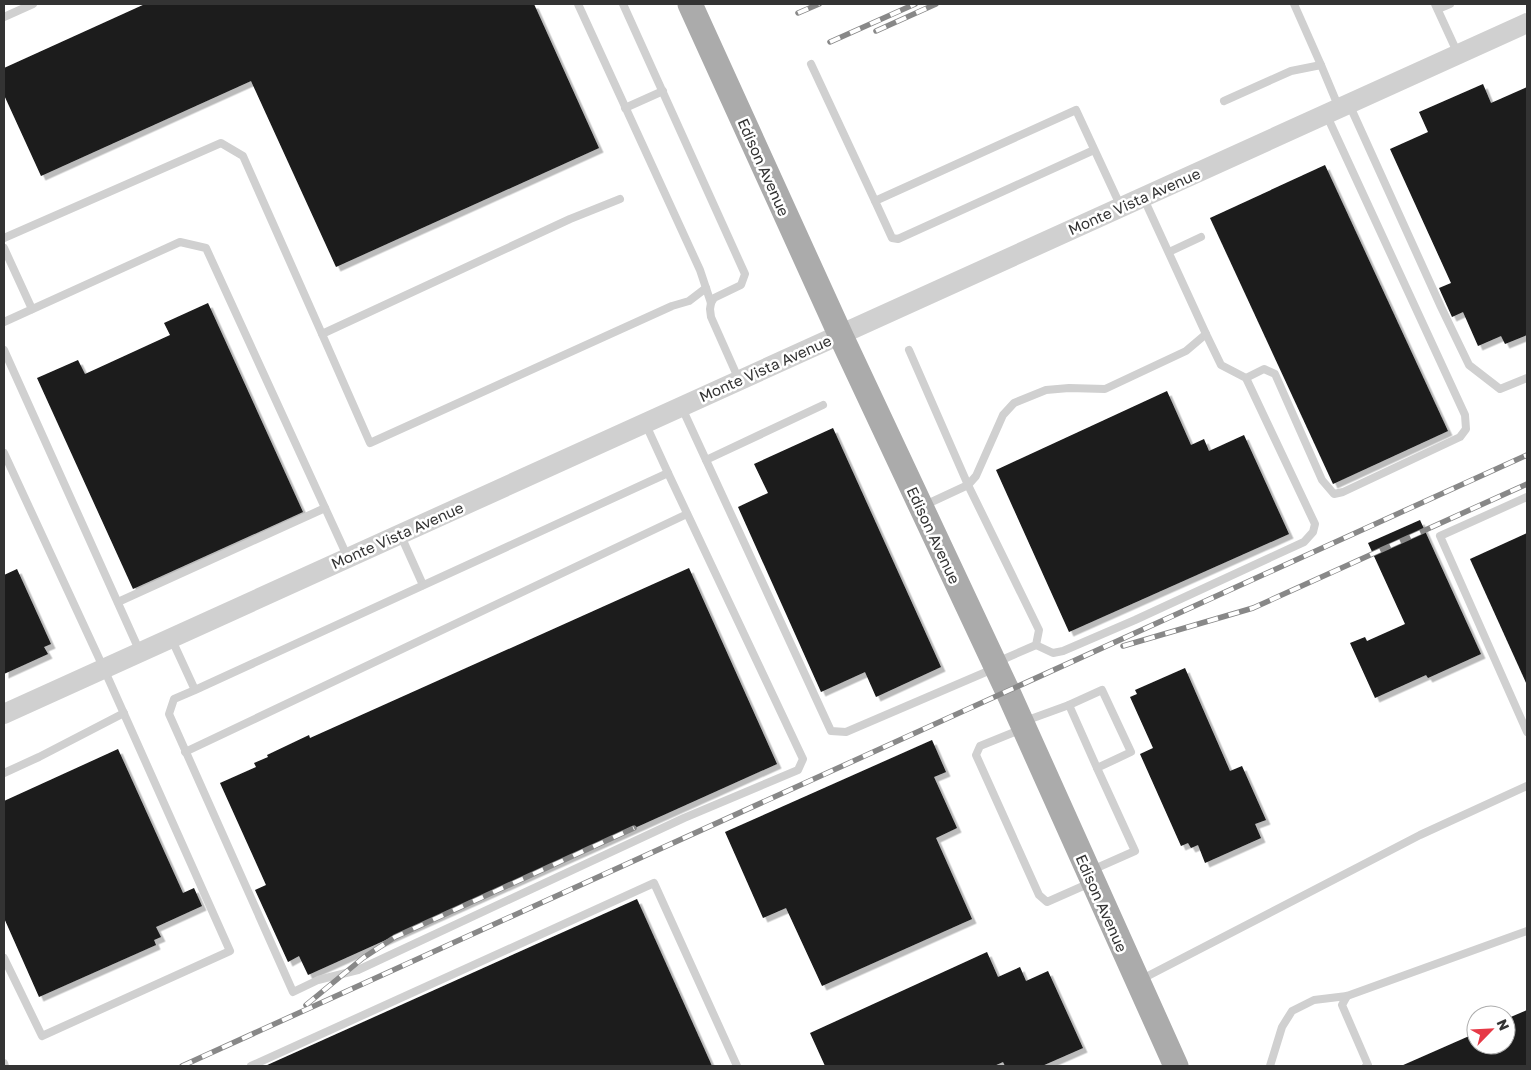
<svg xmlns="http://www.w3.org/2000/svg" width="1531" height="1070" font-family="'Golos Text',sans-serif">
<defs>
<filter id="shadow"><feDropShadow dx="4.5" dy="4.5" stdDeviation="0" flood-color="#0004"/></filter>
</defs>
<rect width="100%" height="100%" fill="#fff"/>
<!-- building -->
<g fill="#1a1a1a" filter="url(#shadow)">
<polygon points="145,4 534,4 599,148 336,267 251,81 41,176 4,95 4,68"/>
<polygon points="1483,84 1491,103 1527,87 1527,335 1505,344 1501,336 1478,346 1463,312 1452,317 1439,288 1451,283 1390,149 1428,132 1419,112"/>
<polygon points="1325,165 1448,431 1333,484 1210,218"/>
<polygon points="208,303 303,512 133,589 37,378 78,360 85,374 170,335 164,323"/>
<polygon points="1167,391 1191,445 1204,439 1209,451 1244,435 1289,534 1069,632 996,470"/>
<polygon points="833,428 941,667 876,697 865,672 821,692 738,507 768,493 754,464"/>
<polygon points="1420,520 1481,654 1428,678 1426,675 1375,698 1350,643 1365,637 1367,641 1405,624 1368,543"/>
<polygon points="1527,533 1527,685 1470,559"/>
<polygon points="689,568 777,764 308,975 299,956 288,962 255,890 266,885 220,783 256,767 254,763 268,757 267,755 309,735 310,738"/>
<polygon points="17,569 51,644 44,647 48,654 4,674 4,575"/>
<polygon points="1185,668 1230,771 1242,766 1266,820 1255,824 1261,838 1205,863 1198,845 1191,848 1188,843 1181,846 1140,754 1153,748 1130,697 1137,694 1135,690"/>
<polygon points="932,740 946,772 934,777 957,828 936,838 972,919 822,986 786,908 763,918 725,832"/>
<polygon points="118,749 183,893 194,888 202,906 156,927 161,937 154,940 156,945 39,997 4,918 4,801"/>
<polygon points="637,899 712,1066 265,1066"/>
<polygon points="987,952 998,977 1020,967 1026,981 1048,971 1083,1048 1042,1066 1005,1066 1003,1062 994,1066 825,1066 810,1033"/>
<polygon points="1527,1010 1527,1066 1401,1066 1476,1033 1476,1045 1506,1045 1506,1019"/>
</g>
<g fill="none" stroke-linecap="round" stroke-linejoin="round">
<!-- service -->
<g stroke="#d0d0d0" stroke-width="8">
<polyline points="578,4 700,270 711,303 710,309 711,317 739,380"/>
<polyline points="623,4 745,274 741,285 714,298 711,303"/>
<polyline points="1294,4 1321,65"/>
<polyline points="1435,4 1458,54"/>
<polyline points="1438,9 1450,4"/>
<polyline points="4,17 33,4"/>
<polyline points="811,64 875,201"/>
<polyline points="1224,101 1291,71 1321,65 1339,108"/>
<polyline points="1349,104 1441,307 1469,365 1500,389 1527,378"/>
<polyline points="625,108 663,91"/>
<polyline points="1094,150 898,239 892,238 875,201 1076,110 1121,207"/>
<polyline points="620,199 570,219 322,334 370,443 672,306 689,301 706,288"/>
<polyline points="4,238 221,143 243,156 322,334"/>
<polyline points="4,248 32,309"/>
<polyline points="1169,252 1201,237"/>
<polyline points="4,322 180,242 206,248 348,558"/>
<polyline points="4,350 140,652"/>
<polyline points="909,350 968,485 1039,630 1036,645 997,662"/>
<polyline points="1246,378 1264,369 1275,374 1322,480 1334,494 1343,492 1460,437 1466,429 1465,415 1327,116"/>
<polyline points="682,408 831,731 846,732 993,669"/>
<polyline points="646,425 668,473"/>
<polyline points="4,453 104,669 230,951 42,1036 4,958"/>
<polyline points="706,460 823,405"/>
<polyline points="1527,497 1440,536 1527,732"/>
<polyline points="925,505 968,485 976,476 1003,415 1014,403 1046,390 1069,388 1105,389 1186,351 1206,334 1144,199"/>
<polyline points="401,536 423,585"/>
<polyline points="118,602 325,508"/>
<polyline points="172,640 195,690 668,473 803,759 798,770 684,818 358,970 318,980 293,992 169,714 174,699 195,690"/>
<polyline points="1036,645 1053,653 1063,651 1135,620 1304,542 1313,532 1315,524 1246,378 1221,365 1206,334"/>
<polyline points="1069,705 1097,768"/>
<polyline points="1025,721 1069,705 1102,690 1131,752 1097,768 1135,851 1092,870"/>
<polyline points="1022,729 980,746 976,755 1039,895 1047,902 1090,883"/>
<polyline points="185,752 687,514"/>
<polyline points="4,773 39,757 124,713"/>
<polyline points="1142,979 1420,835 1527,786"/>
<polyline points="1347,996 1342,1005 1368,1065 1366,1066"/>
<polyline points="4,1063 5,1066"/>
<polyline points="251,1066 654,883 737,1066"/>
<polyline points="1270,1066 1282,1027 1292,1011 1314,1000 1347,996 1527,931"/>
</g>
<!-- tertiary -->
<polyline stroke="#d0d0d0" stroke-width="20" points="4,714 1527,23"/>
<!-- primary -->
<polyline stroke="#ababab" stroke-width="25" points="690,4 840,334 1008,692 1176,1066"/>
<defs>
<g id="rail">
<polyline points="798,13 819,4"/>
<polyline points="876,31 936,4"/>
<polyline points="830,42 915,4"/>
<polyline points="1123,646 1253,608 1527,484"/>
<polyline points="306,1005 363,958 395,937 634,828"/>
<polyline points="182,1066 1527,455"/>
</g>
</defs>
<!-- rail casing -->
<use href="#rail" stroke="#888" stroke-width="5.5"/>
<!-- rail -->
<use href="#rail" stroke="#fff" stroke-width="4" stroke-dasharray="11" stroke-linecap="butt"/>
</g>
<g text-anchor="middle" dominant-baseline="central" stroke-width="5" stroke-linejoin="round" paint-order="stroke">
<!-- street labels -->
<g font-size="15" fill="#333" stroke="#fff">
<text transform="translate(764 167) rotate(66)">Edison Avenue</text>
<text transform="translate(1134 201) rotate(-24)">Monte Vista Avenue</text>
<text transform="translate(765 368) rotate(-24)">Monte Vista Avenue</text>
<text transform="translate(397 535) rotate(-24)">Monte Vista Avenue</text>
<text transform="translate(934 535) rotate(65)">Edison Avenue</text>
<text transform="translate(1102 903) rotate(66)">Edison Avenue</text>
</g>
</g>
<!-- border -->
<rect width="1531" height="1070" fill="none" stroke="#333333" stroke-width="10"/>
<!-- north arrow -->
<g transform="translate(1491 1030) rotate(66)"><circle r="24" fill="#ffffff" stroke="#adadad"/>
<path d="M0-4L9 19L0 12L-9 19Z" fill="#e63946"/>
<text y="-8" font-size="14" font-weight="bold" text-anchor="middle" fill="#333333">N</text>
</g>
</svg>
